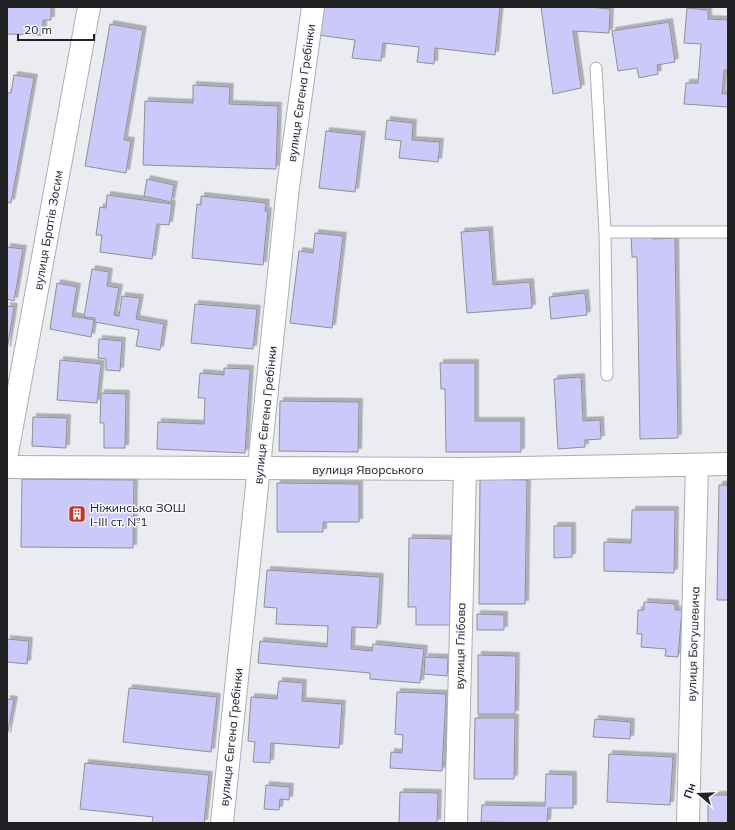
<svg xmlns="http://www.w3.org/2000/svg" width="735" height="830" font-family="Mulish,sans-serif">
<defs>
<filter id="shadow"><feDropShadow dx="3.5" dy="-3.5" stdDeviation="0" flood-color="#0004"/></filter>
</defs>
<rect width="100%" height="100%" fill="#ebebf2"/>
<!-- building -->
<g fill="#cac9f9" stroke="#8f8f95" filter="url(#shadow)">
<polygon points="7,7 51,7 51,20 43,20 43,35 7,34"/>
<polygon points="321,7 500,7 495,55 435,48 434,64 417,62 419,47 383,43 381,61 352,58 355,40 318,35"/>
<polygon points="541,7 588,7 610,9 609,33 573,31 581,88 553,94"/>
<polygon points="687,8 708,10 708,19 728,20 728,70 724,70 722,94 728,94 728,107 684,104 686,83 698,83 701,44 684,43"/>
<polygon points="669,22 675,62 657,65 658,74 639,78 637,68 618,71 612,31"/>
<polygon points="110,24 143,30 124,140 131,141 126,173 85,166"/>
<polygon points="14,75 34,78 11,203 7,202 7,93 11,93"/>
<polygon points="193,85 230,87 229,104 278,106 276,169 143,165 145,101 193,103"/>
<polygon points="387,120 413,123 412,140 440,142 438,162 399,158 401,141 385,139"/>
<polygon points="326,131 362,135 355,192 319,188"/>
<polygon points="147,179 174,185 171,202 144,196"/>
<polygon points="107,195 172,204 169,225 157,224 152,259 100,252 102,235 96,235 100,207 106,208"/>
<polygon points="201,196 266,203 265,211 268,211 263,265 192,258 197,204 201,205"/>
<polygon points="489,230 493,285 530,282 532,308 467,313 461,232"/>
<polygon points="315,233 343,236 332,328 290,323 299,251 313,253"/>
<polygon points="653,233 653,239 675,238 678,438 640,439 637,257 632,257 631,234"/>
<polygon points="7,247 23,249 14,301 7,299"/>
<polygon points="92,269 109,272 107,286 119,288 114,315 119,316 122,296 140,298 136,319 164,324 160,350 136,346 139,330 95,322 95,318 84,317"/>
<polygon points="57,283 77,287 72,316 94,320 91,337 50,329"/>
<polygon points="585,293 587,315 551,319 549,297"/>
<polygon points="195,304 257,309 253,349 191,343"/>
<polygon points="7,306 14,307 7,350"/>
<polygon points="99,339 122,341 120,371 106,370 106,359 98,358"/>
<polygon points="60,360 101,364 97,403 57,400"/>
<polygon points="440,363 475,363 475,421 521,421 521,452 446,452 445,389 441,389"/>
<polygon points="224,368 250,369 245,453 157,449 158,422 204,424 205,398 198,398 200,373 224,375"/>
<polygon points="581,377 583,421 600,420 601,439 585,440 585,447 558,449 554,379"/>
<polygon points="101,393 126,394 125,448 104,448 104,423 100,423"/>
<polygon points="280,401 359,402 358,452 279,451"/>
<polygon points="33,417 67,418 66,448 32,446"/>
<polygon points="22,479 134,480 133,548 21,547"/>
<polygon points="480,479 527,480 525,604 479,604"/>
<polygon points="277,483 359,484 359,522 323,522 323,532 277,532"/>
<polygon points="719,485 728,485 728,600 717,600"/>
<polygon points="632,510 675,510 674,573 604,571 604,542 631,543"/>
<polygon points="554,526 572,526 572,557 554,558"/>
<polygon points="409,538 451,539 450,625 416,625 416,607 408,607"/>
<polygon points="267,570 380,577 377,628 352,627 351,649 372,651 373,644 424,649 420,683 370,679 370,673 258,663 260,641 327,647 328,626 276,624 277,608 264,607"/>
<polygon points="644,602 675,604 675,610 682,610 678,657 665,656 666,649 641,647 642,634 637,634 638,610 644,610"/>
<polygon points="477,614 504,615 504,630 477,630"/>
<polygon points="7,639 29,641 27,664 7,662"/>
<polygon points="478,655 516,656 515,714 478,714"/>
<polygon points="425,657 448,658 447,676 424,674"/>
<polygon points="279,681 303,683 302,701 342,704 339,748 271,743 270,763 253,762 255,742 248,741 251,697 277,699"/>
<polygon points="129,688 217,697 211,752 123,742"/>
<polygon points="397,692 446,694 442,771 390,768 391,752 402,753 403,735 395,734"/>
<polygon points="7,699 14,700 7,736"/>
<polygon points="475,718 515,718 514,779 474,779"/>
<polygon points="595,719 631,722 630,739 593,737"/>
<polygon points="609,754 673,757 670,805 607,802"/>
<polygon points="85,763 209,775 204,823 152,823 153,817 80,809"/>
<polygon points="546,774 573,775 573,808 548,808 547,823 481,822 482,805 545,806"/>
<polygon points="266,785 290,787 289,800 280,799 279,810 264,809"/>
<polygon points="400,792 438,793 437,823 399,823"/>
<rect x="708" y="795" width="20" height="28"/>
</g>
<g fill="none" stroke-linecap="round" stroke-linejoin="round">
<defs>
<g id="service">
<polyline points="596,68 605,232"/>
<polyline points="607,375 605,232 728,232"/>
</g>
<g id="minor">
<polyline points="7,453 89,7"/>
<polyline points="7,467 465,469 728,464"/>
<polyline points="222,823 288,187 313,7"/>
<polyline points="456,823 465,469"/>
<polyline points="688,823 697,465"/>
</g>
</defs>
<!-- service casing -->
<use href="#service" stroke="#adadb3" stroke-width="13"/>
<!-- minor casing -->
<use href="#minor" stroke="#adadb3" stroke-width="24"/>
<!-- service -->
<use href="#service" stroke="#fff" stroke-width="11"/>
<!-- minor -->
<use href="#minor" stroke="#fff" stroke-width="22"/>
</g>
<!-- icons -->
<defs>
<symbol id="building-square" viewBox="-11 -11 22 22"><rect x="-9" y="-9" width="18" height="18" rx="4" fill="#c13428" stroke="#f8f8fe"/><path d="M-4-6H4V6H1V3H-1V6H-4ZM-2.5-4.3h1.7v1.8h-1.7ZM.8-4.3h1.7v1.8H.8ZM-2.5-1h1.7V.8h-1.7ZM.8-1h1.7V.8H.8Z" fill="#fff"/></symbol>
</defs>
<g fill-rule="evenodd">
<use href="#building-square" x="67" y="504" width="20" height="20"/>
</g>
<g text-anchor="middle" dominant-baseline="central" stroke-width="3" stroke-linejoin="round" paint-order="stroke">
<!-- street labels -->
<g font-size="12" fill="#222224" stroke="#f8f8fe">
<text transform="translate(301 93) rotate(-82)">вулиця Євгена Гребінки</text>
<text transform="translate(48 230) rotate(-80)">вулиця Братів Зосим</text>
<text transform="translate(265 415) rotate(-84)">вулиця Євгена Гребінки</text>
<text x="368" y="469">вулиця Яворського</text>
<text transform="translate(693 644) rotate(-88)">вулиця Богушевича</text>
<text transform="translate(460 646) rotate(-89)">вулиця Глібова</text>
<text transform="translate(231 737) rotate(-84)">вулиця Євгена Гребінки</text>
</g>
<!-- poi labels -->
<g font-size="12" fill="#222224" stroke="#f8f8fe" text-anchor="start">
<text x="90" y="507">Ніжинська ЗОШ<tspan x="90" dy="14">І-ІІІ ст. №1</tspan></text>
</g>
</g>
<!-- border -->
<rect width="735" height="830" fill="none" stroke="#222224" stroke-width="16"/>
<!-- north arrow -->
<g transform="translate(699 794) rotate(289)" stroke="#f8f8fe" stroke-width="3" paint-order="stroke">
<path d="M0-3L7 15L0 10L-7 15Z" fill="#222224"/>
<text y="-6" font-size="11" font-weight="bold" text-anchor="middle" fill="#222224">Пн</text>
</g>
<!-- scale -->
<path d="M18 34v6h76v-6" fill="none" stroke="#222224" stroke-width="2"/>
<text x="24" y="34" font-size="12" fill="#222224" stroke="#f8f8fe" stroke-width="3" paint-order="stroke">20 m</text>
</svg>
